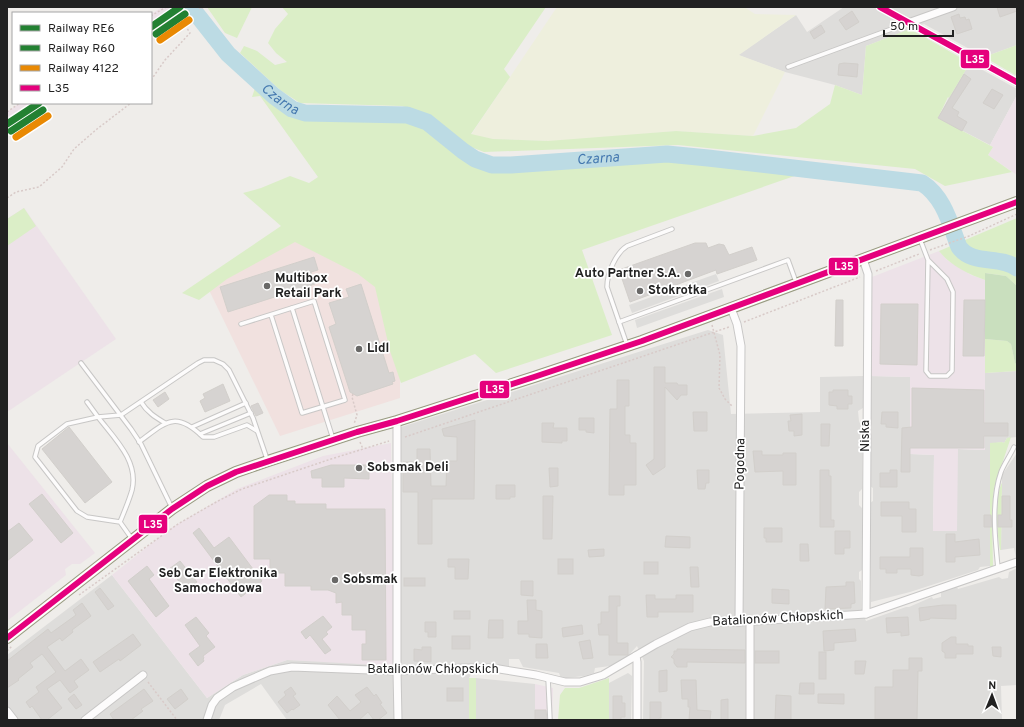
<svg xmlns="http://www.w3.org/2000/svg" width="1024" height="727" font-family="Overpass,sans-serif">
<rect width="100%" height="100%" fill="#efedea"/>
<!-- residential -->
<g fill="#dedddb">
<polygon points="844,7 1017,7 1017,45 984,57 924,24 866,46 862,95 835,85 785,72 738,55 796,15 807,32"/>
<polygon points="970,63 1017,89 1017,95 990,145 938,118 949,97"/>
<polygon points="716,274 719,281 632,313 629,305"/>
<polygon points="722,289 724,297 637,328 635,320"/>
<polygon points="708,330 723,335 731,414 820,412 820,377 863,376 863,408 858,411 859,421 862,428 862,489 859,492 859,505 862,508 862,570 859,572 859,579 861,581 861,608 866,621 906,607 909,607 932,597 933,599 941,597 941,592 957,587 958,589 999,577 1002,579 1008,578 1009,572 1017,568 1017,685 1001,686 1002,720 643,720 644,661 637,646 628,656 610,666 595,668 594,673 584,676 566,678 561,678 559,673 523,667 519,659 509,659 509,666 476,664 469,678 469,720 287,720 261,684 225,705 219,720 7,720 7,655 112,575 207,698 243,675 287,660 399,663 395,429"/>
<polygon points="1017,371 1017,437 1007,438 1004,443 1002,442 990,444 990,566 980,567 978,570 910,592 871,602 870,503 873,501 873,488 870,486 870,438 872,433 872,426 870,422 870,376 910,377 910,454 934,455 933,531 958,449 985,450 985,373"/>
<polygon points="1017,453 1017,557 1016,558 1014,548 1001,550 1002,475"/>
<polygon points="628,673 632,676 631,720 609,720 609,683"/>
<polygon points="476,678 535,684 535,720 476,720"/>
</g>
<!-- commercial -->
<polygon fill="#f1e1df" points="287,232 400,299 400,398 280,436 207,286"/>
<!-- industrial -->
<g fill="#ede2e8">
<polygon points="162,7 174,7 179,14 151,32 151,14"/>
<polygon points="1017,95 1017,175 988,155 993,147 990,145"/>
<polygon points="20,103 47,103 7,130 7,112"/>
<polygon points="24,208 116,339 7,412 7,219"/>
<polygon points="939,251 947,260 971,275 985,280 985,450 958,449 957,531 933,531 934,455 910,454 910,377 871,376 872,277"/>
<polygon points="7,443 95,553 80,564 72,564 65,569 66,575 7,621"/>
<polygon points="391,443 395,666 287,660 243,675 207,698 112,575 171,528 237,489 323,456"/>
<polygon points="535,684 553,688 552,720 535,720"/>
</g>
<!-- farmland -->
<polygon fill="#eeefdd" points="557,7 744,7 755,14 796,15 739,55 785,72 753,136 675,131 569,141 548,141 493,139 471,135"/>
<!-- grass -->
<g fill="#dbeec7">
<polygon points="207,7 252,7 237,38 225,33"/>
<polygon points="282,7 546,7 504,69 510,77 471,134 493,139 548,141 676,131 753,136 796,128 830,104 835,85 862,95 866,46 910,29 970,63 949,98 948,97 938,118 993,147 988,155 1012,172 945,186 915,169 678,145 484,152 463,144 422,113 402,106 300,103 280,90 240,53 244,46 257,51 275,65 287,62 276,53 268,43 275,29 288,14"/>
<polygon points="1017,45 1017,76 984,57"/>
<polygon points="256,85 289,113 301,118 406,121 422,126 456,154 472,162 490,169 511,170 667,159 806,172 582,250 612,335 496,373 475,354 401,383 390,351 375,287 358,274 295,242 227,279 199,300 182,293 281,226 243,193 261,188 290,176 309,183 318,177 260,96 252,97"/>
<polygon points="24,208 36,226 7,246 7,219"/>
<path d="M1017 218V286L1006 276 985 273V280C968 274 951 266 939 251Z"/>
<polygon points="985,339 1007,341 1011,344 1015,363 1017,365 1017,371 985,373"/>
<polygon points="1011,437 994,488 992,517 993,565 993,567 990,568 990,443 1002,442 1004,443 1007,438"/>
<path d="M1002 483 1001 550H1000C997 535 994 496 1002 483Z"/>
<rect x="469" y="678" width="7" height="42"/>
<polygon points="609,678 609,720 558,720 560,695 565,688 579,688"/>
</g>
<!-- forest -->
<polygon fill="#c9dfbe" points="985,273 1006,276 1017,286 1017,365 1015,363 1011,344 1007,341 985,339"/>
<g fill="none" stroke-linecap="round" stroke-linejoin="round">
<!-- river -->
<path stroke="#bcdbe4" stroke-width="17" id="s1" d="M191 7 228 54 274 96 292 109 305 113 407 115 427 122 463 151 475 159 492 165H511L667 154 708 158 922 183C944 197 950 224 959 247 973 266 999 255 1017 268"/>
</g>
<!-- building -->
<g fill="#d6d3d1" stroke="#d2cfcb">
<polygon points="997,7 1017,7 1017,11 1000,17"/>
<polygon points="852,11 859,22 846,30 839,20"/>
<polygon points="959,14 960,18 965,17 966,20 969,19 972,29 957,34 951,17"/>
<polygon points="821,25 825,32 814,39 810,32"/>
<polygon points="844,63 858,64 857,77 838,75 839,64"/>
<polygon points="964,74 971,79 952,108 959,112 957,116 967,122 962,131 938,118"/>
<polygon points="992,89 1003,95 994,109 983,103"/>
<polygon points="695,243 706,243 708,248 719,244 724,245 729,255 752,247 757,260 717,274 716,270 630,302 619,270"/>
<polygon points="314,257 318,270 311,272 315,284 228,312 220,287"/>
<polygon points="361,284 389,373 393,372 395,381 392,382 393,384 357,396 350,392 329,327 336,324 329,303 349,297 346,289"/>
<polygon points="836,300 843,300 843,346 835,346"/>
<polygon points="964,300 985,300 984,356 963,356"/>
<polygon points="881,304 918,304 917,365 880,364"/>
<polygon points="654,367 665,367 665,383 677,383 678,385 687,385 687,395 681,395 677,400 665,387 665,467 653,475 646,465 654,459"/>
<polygon points="617,380 629,380 629,406 625,406 625,435 630,435 630,443 636,443 636,485 624,485 624,495 609,495 610,409 617,409"/>
<polygon points="223,384 230,401 205,412 200,401 205,398 203,394"/>
<polygon points="912,388 984,390 984,423 1008,423 1008,436 984,436 984,448 910,448 910,472 901,472 902,428 912,427"/>
<polygon points="833,390 848,390 848,396 852,396 852,404 848,404 848,409 837,409 837,406 829,405 829,392 833,392"/>
<polygon points="165,392 169,399 158,407 153,400"/>
<polygon points="258,403 263,413 256,416 251,406"/>
<polygon points="693,412 707,412 707,431 694,431"/>
<polygon points="882,412 898,412 898,428 886,427 886,424 881,424"/>
<polygon points="802,414 802,435 794,436 794,431 789,431 788,421 791,421 790,415"/>
<polygon points="579,418 594,418 594,433 586,432 586,430 579,430"/>
<polygon points="475,420 474,499 432,499 432,544 418,544 418,492 403,492 403,462 417,462 417,449 430,449 431,486 446,486 447,461 457,461 457,437 444,436 442,429"/>
<polygon points="542,423 554,423 553,428 567,428 567,441 562,441 562,443 542,442"/>
<polygon points="821,424 830,424 829,446 821,446"/>
<polygon points="69,427 112,482 85,503 42,449"/>
<polygon points="753,451 762,451 762,455 783,455 783,453 796,453 796,485 783,485 783,471 755,472"/>
<polygon points="331,465 369,465 369,479 344,478 344,487 322,487 322,478 312,478 311,471"/>
<polygon points="549,468 558,468 558,486 550,487"/>
<polygon points="697,470 709,470 709,483 706,483 705,489 698,489"/>
<polygon points="820,470 829,470 829,476 831,476 831,520 834,520 834,527 820,527"/>
<polygon points="890,470 897,470 897,487 880,487 880,473 890,473"/>
<polygon points="496,485 515,485 515,497 510,497 510,499 496,499"/>
<polygon points="42,494 73,533 61,543 29,504"/>
<polygon points="269,495 287,495 287,501 295,501 295,504 326,504 326,509 385,509 386,660 362,660 362,644 366,644 366,630 352,630 352,615 342,615 342,602 336,603 336,593 328,590 311,590 311,586 285,586 285,573 270,573 270,559 254,559 254,506"/>
<polygon points="543,496 553,496 552,539 543,539"/>
<polygon points="1002,496 1010,496 1010,520 1012,520 1012,527 998,527 998,515 1002,515"/>
<polygon points="881,502 909,502 909,509 916,509 916,532 902,532 902,516 881,516"/>
<polygon points="984,515 991,515 992,527 984,527"/>
<polygon points="19,523 33,540 7,561 7,532"/>
<polygon points="199,528 214,548 229,537 262,581 241,597 193,533"/>
<polygon points="764,528 782,528 782,542 766,542 766,538 764,538"/>
<polygon points="835,531 850,531 850,548 844,548 844,554 835,554"/>
<polygon points="946,534 955,534 955,542 979,539 980,555 955,557 955,562 946,562"/>
<polygon points="666,536 690,537 690,548 665,547"/>
<polygon points="800,544 808,544 809,561 800,561"/>
<polygon points="910,548 923,548 923,575 919,576 911,575 911,569 897,569 897,573 886,573 886,569 880,569 880,557 910,557"/>
<polygon points="604,549 604,556 589,557 588,550"/>
<polygon points="448,559 469,559 468,579 455,579 455,567 448,567"/>
<rect x="558" y="559" width="15" height="15"/>
<polygon points="180,561 197,582 186,590 169,569"/>
<rect x="644" y="562" width="14" height="12"/>
<polygon points="147,566 154,575 149,579 169,606 156,617 128,581"/>
<polygon points="690,567 698,567 699,587 691,587"/>
<rect x="404" y="578" width="21" height="8"/>
<polygon points="521,581 533,581 533,596 521,595"/>
<polygon points="846,582 854,582 855,603 851,604 851,608 825,609 826,587 846,586"/>
<polygon points="100,588 114,606 108,610 95,592"/>
<polygon points="772,589 789,590 789,604 772,603"/>
<polygon points="646,595 655,595 655,599 676,599 676,595 693,595 693,612 658,612 658,617 647,617"/>
<polygon points="609,596 620,596 620,606 617,606 617,643 628,643 628,655 609,655 609,635 599,635 598,624 601,624 601,612 609,612"/>
<polygon points="527,600 536,600 536,610 542,611 542,638 529,637 529,634 518,634 518,621 528,621"/>
<polygon points="82,603 91,616 72,630 73,632 62,641 60,638 47,647 65,671 81,659 89,670 74,681 78,687 70,693 60,680 47,689 62,708 47,720 42,720 32,706 30,708 26,702 39,692 36,687 56,672 42,654 30,663 33,667 18,679 19,680 7,688 7,661 48,629 51,633 76,615 73,610"/>
<polygon points="943,605 956,605 956,619 930,618 930,619 920,621 919,608"/>
<rect x="454" y="611" width="16" height="8"/>
<polygon points="323,616 332,627 326,632 328,634 322,639 331,650 325,654 310,635 306,639 301,632"/>
<polygon points="196,617 209,633 206,636 215,647 203,656 204,658 203,659 204,661 198,666 189,654 200,646 185,625"/>
<polygon points="908,617 909,635 901,636 901,632 887,633 886,618"/>
<polygon points="489,620 503,620 503,638 488,638"/>
<polygon points="425,622 436,622 436,637 428,637 428,632 425,632"/>
<polygon points="582,625 583,634 563,637 562,628"/>
<polygon points="855,629 856,641 834,643 834,650 824,651 823,631"/>
<polygon points="133,634 141,645 120,661 119,659 100,672 93,662"/>
<rect x="452" y="636" width="18" height="13"/>
<polygon points="951,637 956,637 956,644 968,644 968,646 973,646 973,654 956,654 956,658 945,658 945,653 942,651 942,643"/>
<polygon points="590,640 593,658 583,659 579,642"/>
<polygon points="536,644 547,644 548,658 536,658"/>
<polygon points="422,647 431,647 431,662 414,661 414,649 422,650"/>
<polygon points="992,647 1001,647 1001,657 993,656"/>
<polygon points="677,649 745,650 745,663 687,662 687,667 677,667 674,663 674,659 671,657 674,654 674,651 677,651"/>
<rect x="755" y="651" width="24" height="12"/>
<rect x="819" y="652" width="7" height="27"/>
<polygon points="909,658 922,658 922,671 918,671 917,719 875,719 875,687 893,687 893,670 909,670"/>
<polygon points="855,661 866,661 864,674 855,674"/>
<polygon points="667,670 667,691 659,692 659,671"/>
<polygon points="681,680 696,680 697,710 711,711 710,720 689,720 690,707 688,707 688,699 682,699"/>
<polygon points="800,683 814,683 814,694 799,694"/>
<polygon points="291,687 296,694 293,696 300,705 293,710 292,709 287,713 278,702 286,695 284,692"/>
<polygon points="367,687 374,696 376,694 382,703 380,704 387,713 378,720 374,720 368,712 359,720 340,720 328,705 337,696 350,711 361,702 355,695"/>
<rect x="447" y="688" width="16" height="13"/>
<polygon points="144,689 153,701 141,709 143,711 131,720 114,720 110,714"/>
<polygon points="181,689 188,699 175,709 167,699"/>
<polygon points="74,694 82,705 76,709 68,699"/>
<polygon points="818,694 844,694 844,704 818,703"/>
<polygon points="776,695 791,696 791,720 775,720"/>
<polygon points="613,696 622,696 622,703 625,703 625,717 621,717 621,720 613,720"/>
<polygon points="728,699 728,720 721,720 721,700"/>
<polygon points="650,702 661,702 661,718 659,718 659,720 650,720"/>
<polygon points="535,710 546,710 547,720 535,720"/>
</g>
<g fill="none" stroke-linecap="round" stroke-linejoin="round">
<defs>
<g id="service">
<polyline points="788,67 908,23"/>
<polyline points="920,239 928,260 947,279 953,292 952,371 947,376 930,376 926,371 928,260"/>
<polyline points="292,308 333,439"/>
<polyline points="619,322 788,260 796,282"/>
<polyline points="241,324 314,301 345,400 302,413 271,315"/>
<path d="M627 345 607 287C607 273 616 253 627 246L672 229"/>
<polyline points="81,363 131,429 141,444 172,508"/>
<polyline points="87,402 98,417 121,415 198,363 204,360 214,360 223,364 229,370 253,418 267,459"/>
<path d="M141 402C147 412 155 417 165 423"/>
<polyline points="192,427 246,403"/>
<polyline points="200,434 251,413"/>
<path d="M139 442C166 422 175 410 203 437H214L247 425 257 431"/>
<path d="M120 522C124 512 129 501 132 490 139 461 114 438 98 417L67 424 38 446 35 457 77 511 87 517 120 522 132 539"/>
<path d="M998 568C995 539 991 500 1001 472 1004 464 1010 456 1014 447"/>
<polyline points="548,678 550,720"/>
</g>
<g id="minor">
<polyline points="880,7 1017,82"/>
<polyline points="908,23 953,7"/>
<polyline points="863,259 868,274 866,614"/>
<polyline points="731,308 737,324 741,346 739,622"/>
<polyline points="397,421 397,671 398,720"/>
<polyline points="750,621 750,720"/>
<polyline points="636,656 637,662 637,720"/>
<polyline points="7,711 14,720"/>
<polyline points="85,720 143,675"/>
<polyline points="207,720 212,705 217,698 233,687 270,671 292,667 397,671 465,668 493,668 536,675 565,682 580,682 603,675 656,644 690,627 710,622 739,622 866,614 1017,562"/>
</g>
<polyline id="secondary" points="7,638 172,509 207,486 236,472 268,461 357,432 397,421 534,377 642,341 1017,202"/>
</defs>
<!-- service casing -->
<use href="#service" stroke="#c8c7c6" stroke-width="5.5"/>
<!-- minor casing -->
<use href="#minor" stroke="#c8c7c6" stroke-width="9"/>
<!-- secondary casing -->
<use href="#secondary" stroke="#989a80" stroke-width="12"/>
<!-- path -->
<g stroke="#d8cac8" stroke-width="1.5" stroke-dasharray="2 2" stroke-linecap="butt">
<polyline points="199,7 200,9 204,7"/>
<polyline points="151,16 166,7"/>
<polyline points="151,80 165,60 190,33 183,22 178,25 172,16 186,7"/>
<polyline points="7,112 20,103"/>
<polyline points="7,198 16,192 39,187 62,167 74,149 97,129 131,103"/>
<polyline points="930,250 969,236 1017,214"/>
<polyline points="876,271 919,254"/>
<polyline points="744,322 860,277"/>
<polyline points="712,325 720,355 719,388 725,399 732,406"/>
<polyline points="353,394 352,397 357,415 354,424"/>
<polyline points="405,437 729,327"/>
<polyline points="360,442 363,449"/>
<polyline points="79,595 178,524 218,501 242,489 331,459 389,441"/>
<polyline points="7,651 12,646"/>
<polyline points="148,682 177,720"/>
</g>
<!-- service -->
<use href="#service" stroke="#fdfcfc" stroke-width="3.5"/>
<!-- minor -->
<use href="#minor" stroke="#fdfcfc" stroke-width="7"/>
<!-- secondary -->
<use href="#secondary" stroke="#f4f4ec" stroke-width="10"/>
<defs>
<g id="bus-1">
<polyline points="880,7 1017,82"/>
<polyline points="7,638 172,509 207,486 236,472 357,432 397,421 534,377 642,341 1017,202"/>
</g>
</defs>
<!-- bus-1 casing -->
<use href="#bus-1" stroke="#fff" stroke-width="9"/>
<!-- bus-1 -->
<use href="#bus-1" stroke="#e5007d" stroke-width="6"/>
<defs>
<g id="rail-1">
<polyline points="151,27 180,7"/>
<polyline points="7,124 39,103"/>
</g>
<g id="rail-2">
<polyline points="156,34 185,14"/>
<polyline points="11,131 43,110"/>
</g>
<g id="rail-3">
<polyline points="160,40 189,20"/>
<polyline points="16,137 48,116"/>
</g>
</defs>
<!-- rail-1 casing -->
<use href="#rail-1" stroke="#fff" stroke-width="10"/>
<!-- rail-2 casing -->
<use href="#rail-2" stroke="#fff" stroke-width="10"/>
<!-- rail-3 casing -->
<use href="#rail-3" stroke="#fff" stroke-width="10"/>
<!-- rail-1 -->
<use href="#rail-1" stroke="#238132" stroke-width="7"/>
<!-- rail-2 -->
<use href="#rail-2" stroke="#238132" stroke-width="7"/>
<!-- rail-3 -->
<use href="#rail-3" stroke="#e98903" stroke-width="7"/>
</g>
<!-- markers -->
<g fill="#696867" stroke="#fff" stroke-width="1.5">
<circle cx="688" cy="274" r="4"/>
<circle cx="267" cy="286" r="4"/>
<circle cx="640" cy="291" r="4"/>
<circle cx="359" cy="349" r="4"/>
<circle cx="359" cy="468" r="4"/>
<circle cx="218" cy="560" r="4"/>
<circle cx="335" cy="580" r="4"/>
</g>
<g text-anchor="middle" dominant-baseline="central" stroke-width="3.5" stroke-linejoin="round" paint-order="stroke">
<!-- poi labels -->
<g font-size="13" font-weight="bold" fill="#212121" stroke="#fff" text-anchor="start">
<text x="680" y="274" text-anchor="end">Auto Partner S.A.</text>
<text x="275" y="279">Multibox<tspan x="275" dy="15">Retail Park</tspan></text>
<text x="648" y="291">Stokrotka</text>
<text x="367" y="349">Lidl</text>
<text x="367" y="468">Sobsmak Deli</text>
<text x="218" y="574" text-anchor="middle">Seb Car Elektronika<tspan x="218" dy="15">Samochodowa</tspan></text>
<text x="343" y="580">Sobsmak</text>
</g>
<!-- street labels -->
<g font-size="13" fill="#212121" stroke="#fff">
<text transform="translate(866 436) rotate(-90)">Niska</text>
<text transform="translate(741 464) rotate(-89)">Pogodna</text>
<text transform="translate(778 619) rotate(-3)">Batalionów Chłopskich</text>
<text x="433" y="670">Batalionów Chłopskich</text>
</g>
<!-- water labels -->
<g font-size="14" font-style="italic" fill="#4478af" stroke="#fff">
<text stroke="none"><textPath href="#s1" startOffset="129">Czarna</textPath></text>
<text stroke="none"><textPath href="#s1" startOffset="466">Czarna</textPath></text>
</g>
</g>
<g stroke="#fff" stroke-width="1.5">
<rect x="960" y="49" width="30" height="20" rx="4" fill="#e5007d"/>
<rect x="828" y="257" width="31" height="19" rx="4" fill="#e5007d"/>
<rect x="479" y="380" width="31" height="19" rx="4" fill="#e5007d"/>
<rect x="138" y="514" width="30" height="20" rx="4" fill="#e5007d"/>
</g>
<g font-size="11" text-anchor="middle" font-weight="bold" fill="#fff">
<text x="975" y="63">L35</text>
<text x="844" y="270">L35</text>
<text x="495" y="393">L35</text>
<text x="153" y="528">L35</text>
</g>
<!-- border -->
<rect width="1024" height="727" fill="none" stroke="#212121" stroke-width="16"/>
<!-- legend -->
<rect x="12" y="12" width="140" height="92" fill="#ffffff" stroke="#a6a6a6"/>
<rect x="20" y="25" width="20" height="6" fill="#238132" stroke="#a6a6a6"/>
<text x="48" y="32" font-size="12" fill="#212121">Railway RE6</text>
<rect x="20" y="45" width="20" height="6" fill="#238132" stroke="#a6a6a6"/>
<text x="48" y="52" font-size="12" fill="#212121">Railway R60</text>
<rect x="20" y="65" width="20" height="6" fill="#e98903" stroke="#a6a6a6"/>
<text x="48" y="72" font-size="12" fill="#212121">Railway 4122</text>
<rect x="20" y="85" width="20" height="6" fill="#e5007d" stroke="#a6a6a6"/>
<text x="48" y="92" font-size="12" fill="#212121">L35</text>
<!-- north arrow -->
<g transform="translate(992 695) rotate(1)" stroke="#ffffff" stroke-width="3" paint-order="stroke">
<path d="M0-3L7 15L0 10L-7 15Z" fill="#212121"/>
<text y="-6" font-size="11" font-weight="bold" text-anchor="middle" fill="#212121">N</text>
</g>
<!-- scale -->
<path d="M884 30v6h69v-6" fill="none" stroke="#212121" stroke-width="2"/>
<text x="890" y="30" font-size="12" fill="#212121" stroke="#ffffff" stroke-width="3" paint-order="stroke">50 m</text>
</svg>
